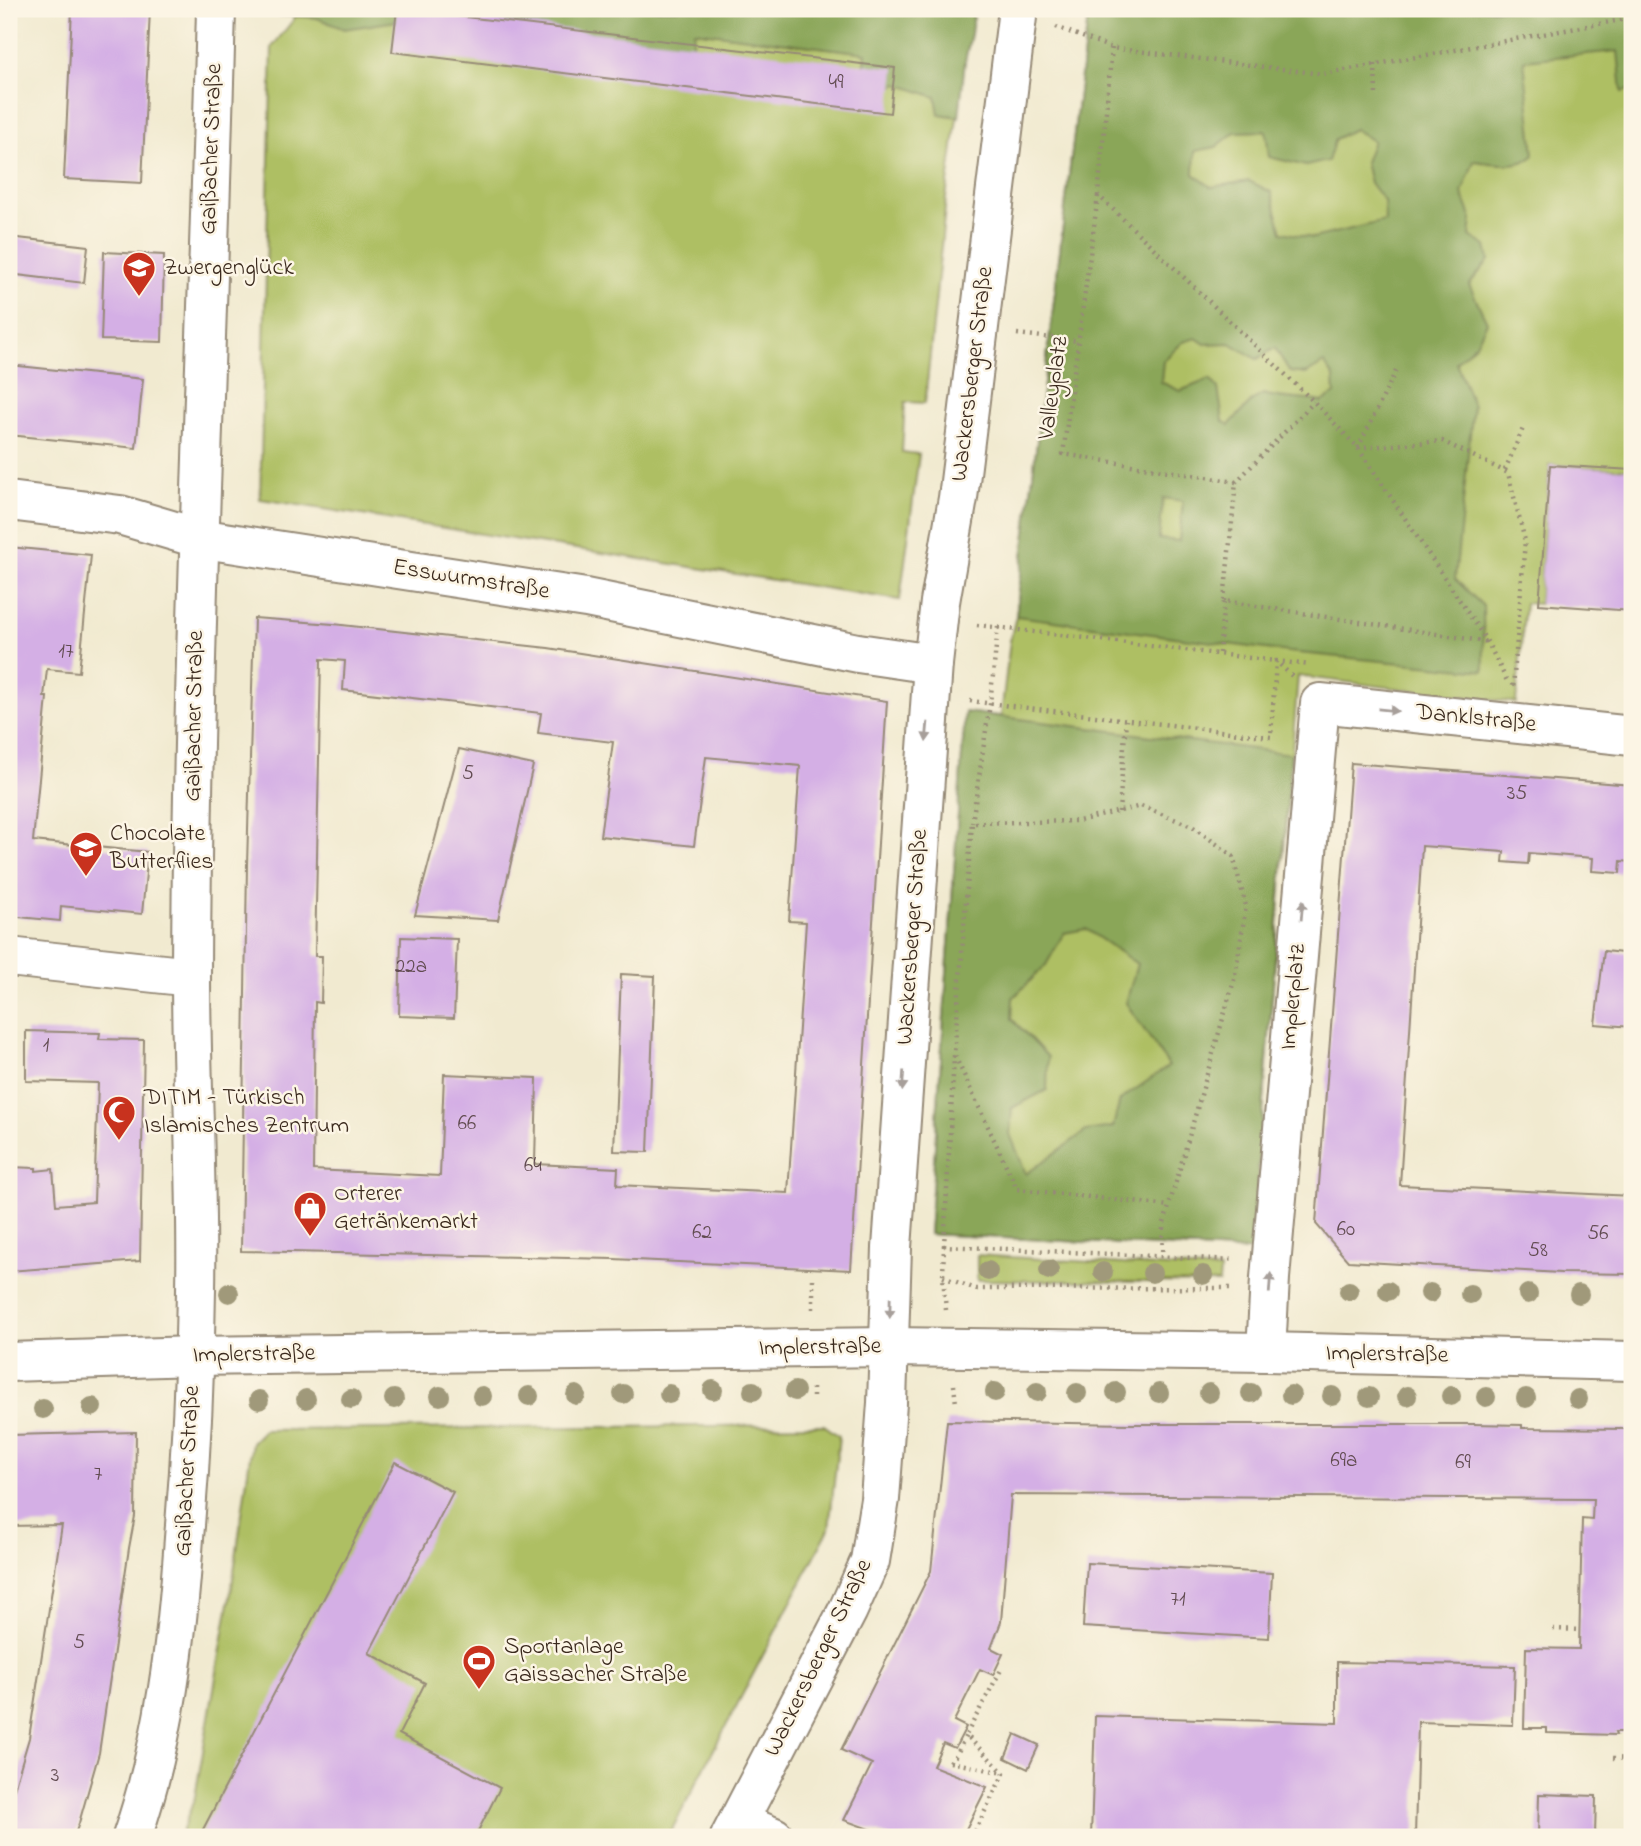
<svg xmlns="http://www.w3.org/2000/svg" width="1641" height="1846" font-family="'Indie Flower',sans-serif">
<rect width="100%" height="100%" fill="#fcf5e5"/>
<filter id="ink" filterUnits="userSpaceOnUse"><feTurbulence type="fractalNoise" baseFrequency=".0143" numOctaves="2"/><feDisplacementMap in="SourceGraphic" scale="14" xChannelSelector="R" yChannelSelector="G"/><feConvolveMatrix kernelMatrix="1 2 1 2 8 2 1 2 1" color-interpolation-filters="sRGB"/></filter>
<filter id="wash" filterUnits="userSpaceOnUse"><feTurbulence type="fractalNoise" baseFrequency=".00686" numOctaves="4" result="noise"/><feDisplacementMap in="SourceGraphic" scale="28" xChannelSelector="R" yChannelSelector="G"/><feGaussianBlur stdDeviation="1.57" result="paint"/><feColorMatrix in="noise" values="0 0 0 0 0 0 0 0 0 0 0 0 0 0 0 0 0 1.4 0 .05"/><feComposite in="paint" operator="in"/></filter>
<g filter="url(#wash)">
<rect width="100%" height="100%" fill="#f1ead0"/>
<!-- green -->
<g fill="#aebf63" stroke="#747440" stroke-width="2">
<polygon points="302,9 694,31 867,53 965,60 946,198 925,403 905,402 902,452 919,454 900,600 260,499 272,47"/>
<polygon points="1089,9 1632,9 1632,470 1550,465 1539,604 1525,603 1516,703 1298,676 1252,1251 929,1234 965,712 1001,716 1010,641 1016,616"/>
<polygon points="977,1255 1220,1270 1219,1283 977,1280"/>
<polygon points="824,1425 839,1436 829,1529 668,1837 180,1837 195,1797 232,1586 252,1442 264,1430"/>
</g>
<!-- forest -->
<g fill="#8aa659" stroke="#62683c" stroke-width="2" fill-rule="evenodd">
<polygon points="238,9 974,9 971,34 965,61 959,117 939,114 936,97 898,84 879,92 863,85 866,53 694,31 692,54 397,21 344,29 317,18 238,12"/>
<path d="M1089 9H1632V89L1622 92 1618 51 1524 60 1534 155C1521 169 1492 163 1474 161L1462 193 1472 219 1470 236 1486 246 1489 260 1469 285 1487 322 1476 344 1456 362 1473 406 1455 579 1483 606 1484 671 1288 652 1016 616ZM1354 129 1373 141 1365 162 1370 183 1384 201 1385 221 1313 238 1282 232 1271 192 1249 181 1211 187 1194 174 1195 151 1216 147 1235 132 1266 131 1269 157 1306 166 1328 161 1335 139ZM1196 338 1205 344 1230 343 1257 359 1275 348 1290 372 1306 374 1324 363 1334 377 1335 394 1322 402C1302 398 1283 400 1263 394L1253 400 1229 425 1223 421 1218 388 1210 379 1180 391 1161 382 1163 361 1183 342ZM1163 498 1183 501 1179 541 1159 539Z"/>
<path d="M965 712 1291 754 1252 1251 929 1234ZM1086 929 1137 964 1126 1003 1169 1066 1120 1100 1113 1127 1086 1131 1026 1174 1010 1134 1012 1108 1047 1090 1048 1057 1012 1019 1013 998 1046 965 1064 933Z"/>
</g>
<g id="blocks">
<!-- building -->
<g fill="#d4afe5" fill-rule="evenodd">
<polygon points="72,9 150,9 142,183 64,179"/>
<polygon points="397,9 895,68 890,113 392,52"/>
<polygon points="9,237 88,246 84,283 9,274"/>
<polygon points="104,252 164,255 162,342 101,340"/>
<polygon points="9,365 143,379 136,448 9,435"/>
<polygon points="1550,465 1632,470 1632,611 1539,604"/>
<polygon points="9,547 91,555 79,672 47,669 44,697 47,697 33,841 148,852 142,914 61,906 60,921 9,916"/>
<path d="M254 618 333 624 548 648 887 701 851 1270 613 1259 241 1251 247 865ZM321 659 345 661 343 690 541 713 538 733 613 742 600 836 694 846 706 757 800 766 789 921 806 922 788 1193 617 1185 618 1168 535 1164 537 1078 444 1074 440 1176 313 1170 315 1002 321 1003 322 956H315Z"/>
<polygon points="459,749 533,765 498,920 415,915"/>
<polygon points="1351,763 1632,785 1632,862 1621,861 1620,873 1592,871 1593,858 1529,853 1528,864 1503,862 1504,852 1422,846 1400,1185 1632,1196 1632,1274 1561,1273 1348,1261 1316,1224"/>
<polygon points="401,937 457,939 454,1018 399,1016"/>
<polygon points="1604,951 1632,954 1632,1027 1595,1024"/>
<polygon points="621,974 655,976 648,1152 614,1151"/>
<polygon points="26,1031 100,1033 99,1039 144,1040 140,1261 9,1271 9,1167 36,1168 36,1171 53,1169 56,1205 94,1202 98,1083 26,1081"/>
<polygon points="947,1421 1130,1424 1473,1424 1522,1425 1522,1428 1632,1429 1632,1732 1615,1732 1616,1735 1547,1733 1547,1728 1524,1728 1526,1648 1579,1649 1582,1519 1592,1520 1593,1499 1011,1495 1001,1622 991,1648 1003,1654 993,1675 980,1669 954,1721 966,1727 955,1748 943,1743 933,1766 987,1787 962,1837 891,1837 844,1820 872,1764 841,1750 931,1571"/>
<polygon points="136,1432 135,1516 129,1548 99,1753 79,1823 74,1837 9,1837 9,1806 29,1738 62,1525 9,1526 9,1435"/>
<polygon points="395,1462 453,1492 369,1653 425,1683 399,1734 500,1788 475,1837 199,1837"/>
<polygon points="1087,1563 1272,1573 1269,1638 1083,1627"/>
<polygon points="1337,1662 1515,1666 1513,1725 1418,1722 1415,1837 1091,1837 1095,1716 1337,1723"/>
<polygon points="1015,1734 1039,1745 1028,1769 1005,1758"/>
<polygon points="1539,1794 1596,1796 1595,1837 1538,1837"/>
</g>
</g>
</g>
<g filter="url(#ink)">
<use href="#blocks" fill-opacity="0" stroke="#968a77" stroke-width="2"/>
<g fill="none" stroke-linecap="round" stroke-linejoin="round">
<defs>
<g id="street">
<polyline points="9,501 120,515 198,538 586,598 858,653 933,664"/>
<polyline points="9,957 191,977"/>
<polyline points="1266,1352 1270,1278 1320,703 1632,736"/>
<polyline points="738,1822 774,1837"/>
<path d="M132 1837C165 1742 177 1639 184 1538 191 1456 195 1373 196 1290 198 1185 191 1081 191 976 192 654 208 331 216 9"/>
<polyline points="730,1837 848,1610 870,1561 880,1499 887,1403 892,1248 933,664 940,602 958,498 1018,9"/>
</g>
<polyline id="secondary" points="9,1362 194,1356 889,1347 1266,1352 1632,1361"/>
</defs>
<!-- street casing -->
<use href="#street" stroke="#968a77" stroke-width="42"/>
<!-- secondary casing -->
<use href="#secondary" stroke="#968a77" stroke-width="42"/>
<!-- path -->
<g stroke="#968a77" stroke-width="4.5" stroke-dasharray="2 5" stroke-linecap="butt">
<polyline points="964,9 978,11"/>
<polyline points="1056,27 1112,48 1322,74 1632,18"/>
<polyline points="1112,48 1098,195 1314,402 1358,448 1488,643 1508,683"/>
<polyline points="1375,64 1376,95"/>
<polyline points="1098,196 1063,454 1236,482"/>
<polyline points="1017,334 1078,341"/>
<polyline points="1358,448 1442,441 1508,473 1525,541 1513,687"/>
<polyline points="1358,448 1396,371"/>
<polyline points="1505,470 1524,426"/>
<polyline points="1224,601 1236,482 1314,402"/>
<polyline points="977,625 1309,665"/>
<polyline points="1219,653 1224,601 1488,642"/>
<polyline points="970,701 1271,737 1276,661 1294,678"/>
<polyline points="1119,812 1126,720"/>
<polyline points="972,823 990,704 998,627"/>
<polyline points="955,1056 1017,1189 1169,1206"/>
<polyline points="944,1246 954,1056 972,823 1079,821 1141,806 1192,826 1233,856 1246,906 1235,977 1163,1227 1162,1256"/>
<polyline points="943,1277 976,1289 1230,1288"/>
<polyline points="813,1309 813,1278"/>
<polyline points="946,1310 943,1277 944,1246 1235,1260"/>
<polyline points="954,1385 956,1404"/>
<polyline points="813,1388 813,1402"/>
<polyline points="1553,1629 1580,1630"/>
<polyline points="1613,1758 1632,1759"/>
<polyline points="950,1762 1004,1773"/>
<polyline points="950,1762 957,1754 966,1735"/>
<polyline points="972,1837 1004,1773 966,1735 1002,1668"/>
</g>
<!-- street -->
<use href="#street" stroke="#fff" stroke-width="38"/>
<!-- secondary -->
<use href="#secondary" stroke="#fff" stroke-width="38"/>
</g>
<!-- trees -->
<g fill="#a0997a">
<circle cx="1049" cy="1270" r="10"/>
<circle cx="988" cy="1271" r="10"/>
<circle cx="1103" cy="1272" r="10"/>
<circle cx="1152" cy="1273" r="10"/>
<circle cx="1203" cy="1275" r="10"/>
<circle cx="1349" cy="1291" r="10"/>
<circle cx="1388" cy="1291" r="10"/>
<circle cx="229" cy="1293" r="10"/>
<circle cx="1430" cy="1293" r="10"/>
<circle cx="1470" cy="1294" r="10"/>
<circle cx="1528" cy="1294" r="10"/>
<circle cx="1579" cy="1294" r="10"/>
<circle cx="713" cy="1390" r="10"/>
<circle cx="753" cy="1391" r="10"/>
<circle cx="795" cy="1391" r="10"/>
<circle cx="995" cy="1392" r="10"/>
<circle cx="1037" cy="1392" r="10"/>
<circle cx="1116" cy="1392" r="10"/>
<circle cx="1077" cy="1393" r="10"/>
<circle cx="1159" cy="1393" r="10"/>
<circle cx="1209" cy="1393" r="10"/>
<circle cx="1251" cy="1393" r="10"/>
<circle cx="623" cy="1394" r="10"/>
<circle cx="669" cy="1394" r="10"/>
<circle cx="576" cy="1395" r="10"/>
<circle cx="1291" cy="1395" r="10"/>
<circle cx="440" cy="1396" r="10"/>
<circle cx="482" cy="1396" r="10"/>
<circle cx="529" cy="1396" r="10"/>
<circle cx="1332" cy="1396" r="10"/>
<circle cx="1407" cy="1396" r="10"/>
<circle cx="1451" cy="1396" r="10"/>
<circle cx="1369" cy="1397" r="10"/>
<circle cx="1486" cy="1397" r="10"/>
<circle cx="1526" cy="1398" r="10"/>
<circle cx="306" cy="1399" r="10"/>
<circle cx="351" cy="1399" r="10"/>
<circle cx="394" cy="1399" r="10"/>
<circle cx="1578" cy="1399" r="10"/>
<circle cx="259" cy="1400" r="10"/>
<circle cx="92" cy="1407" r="10"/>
<circle cx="43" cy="1409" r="10"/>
</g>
<!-- one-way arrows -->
<defs><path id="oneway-solid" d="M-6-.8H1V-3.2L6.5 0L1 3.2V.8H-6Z" transform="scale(1.75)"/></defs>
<g fill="#a79f9a">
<use href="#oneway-solid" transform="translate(1388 710) rotate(6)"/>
<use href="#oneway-solid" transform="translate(927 732) rotate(95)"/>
<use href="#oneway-solid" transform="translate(1302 910) rotate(-85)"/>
<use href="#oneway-solid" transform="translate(903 1081) rotate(94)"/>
<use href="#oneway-solid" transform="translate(1270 1283) rotate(-86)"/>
<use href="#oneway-solid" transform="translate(890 1308) rotate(91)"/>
</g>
</g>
<!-- icons -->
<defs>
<symbol id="school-pin" viewBox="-11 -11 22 30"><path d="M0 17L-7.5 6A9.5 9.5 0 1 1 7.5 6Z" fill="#c8321e" stroke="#fcf5e5"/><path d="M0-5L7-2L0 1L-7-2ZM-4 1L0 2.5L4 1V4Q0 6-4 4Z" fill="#fff"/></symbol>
<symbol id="mosque-pin" viewBox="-11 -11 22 30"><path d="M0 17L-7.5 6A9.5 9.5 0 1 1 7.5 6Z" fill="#c8321e" stroke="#fcf5e5"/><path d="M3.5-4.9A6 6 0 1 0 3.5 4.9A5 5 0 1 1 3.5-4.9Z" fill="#fff"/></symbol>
<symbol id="shop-pin" viewBox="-11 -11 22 30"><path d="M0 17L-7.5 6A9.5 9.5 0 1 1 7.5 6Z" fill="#c8321e" stroke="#fcf5e5"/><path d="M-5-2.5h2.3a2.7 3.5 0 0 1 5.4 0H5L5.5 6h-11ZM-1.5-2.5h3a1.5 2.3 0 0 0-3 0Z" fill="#fff"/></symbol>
<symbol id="stadium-pin" viewBox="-11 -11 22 30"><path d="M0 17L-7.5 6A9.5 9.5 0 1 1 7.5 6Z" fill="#c8321e" stroke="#fcf5e5"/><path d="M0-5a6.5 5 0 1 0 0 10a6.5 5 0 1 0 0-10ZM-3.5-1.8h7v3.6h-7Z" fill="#fff"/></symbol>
</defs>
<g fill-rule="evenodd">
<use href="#school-pin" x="120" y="249" width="38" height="52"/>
<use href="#school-pin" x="67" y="829" width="38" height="52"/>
<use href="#mosque-pin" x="100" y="1093" width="38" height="52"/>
<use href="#shop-pin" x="291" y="1189" width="38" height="52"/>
<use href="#stadium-pin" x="460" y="1642" width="38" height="52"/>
</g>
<g text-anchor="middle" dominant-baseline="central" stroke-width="5" stroke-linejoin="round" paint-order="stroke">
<!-- number labels -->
<g font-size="21" fill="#614b50">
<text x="836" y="83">49</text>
<text x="66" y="652">17</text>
<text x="468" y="774">5</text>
<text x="1517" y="794">35</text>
<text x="411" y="967">22a</text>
<text x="46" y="1046">1</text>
<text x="467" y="1124">66</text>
<text x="533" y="1166">64</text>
<text x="1346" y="1230">60</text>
<text x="702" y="1233">62</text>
<text x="1598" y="1234">56</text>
<text x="1538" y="1251">58</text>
<text x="1344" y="1461">69a</text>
<text x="1463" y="1463">69</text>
<text x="98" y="1475">7</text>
<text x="1178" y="1600">71</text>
<text x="79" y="1643">5</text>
<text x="55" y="1776">3</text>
</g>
<!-- street labels -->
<g font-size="24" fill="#3b2a1e" stroke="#fcf5e5">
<text transform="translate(212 149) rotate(-88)">Gaißacher Straße</text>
<text transform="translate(973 374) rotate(-83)">Wackersberger Straße</text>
<text transform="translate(1054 388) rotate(-82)">Valleyplatz</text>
<text transform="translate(471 580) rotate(9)">Esswurmstraße</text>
<text transform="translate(195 716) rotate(-89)">Gaißacher Straße</text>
<text transform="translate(1476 719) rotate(6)">Danklstraße</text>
<text transform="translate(913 937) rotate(-86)">Wackersberger Straße</text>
<text transform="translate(1294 997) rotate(-85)">Implerplatz</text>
<text transform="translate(820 1348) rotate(-1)">Implerstraße</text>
<text transform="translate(254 1355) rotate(-1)">Implerstraße</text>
<text transform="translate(1387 1355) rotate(1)">Implerstraße</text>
<text transform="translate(188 1471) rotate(-87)">Gaißacher Straße</text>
<text transform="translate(819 1658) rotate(-64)">Wackersberger Straße</text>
</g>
<!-- poi labels -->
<g font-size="24" fill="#3b2a1e" stroke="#fcf5e5" text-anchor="start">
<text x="164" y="268">Zwergenglück</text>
<text x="110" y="834">Chocolate<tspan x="110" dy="28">Butterflies</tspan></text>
<text x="144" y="1098">DITIM - Türkisch<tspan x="144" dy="28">Islamisches Zentrum</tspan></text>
<text x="334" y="1194">Orterer<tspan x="334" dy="28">Getränkemarkt</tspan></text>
<text x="504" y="1647">Sportanlage<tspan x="504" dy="28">Gaissacher Straße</tspan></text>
</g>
</g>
<!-- margin -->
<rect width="1641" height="1846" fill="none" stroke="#fcf5e5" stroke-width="35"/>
</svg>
